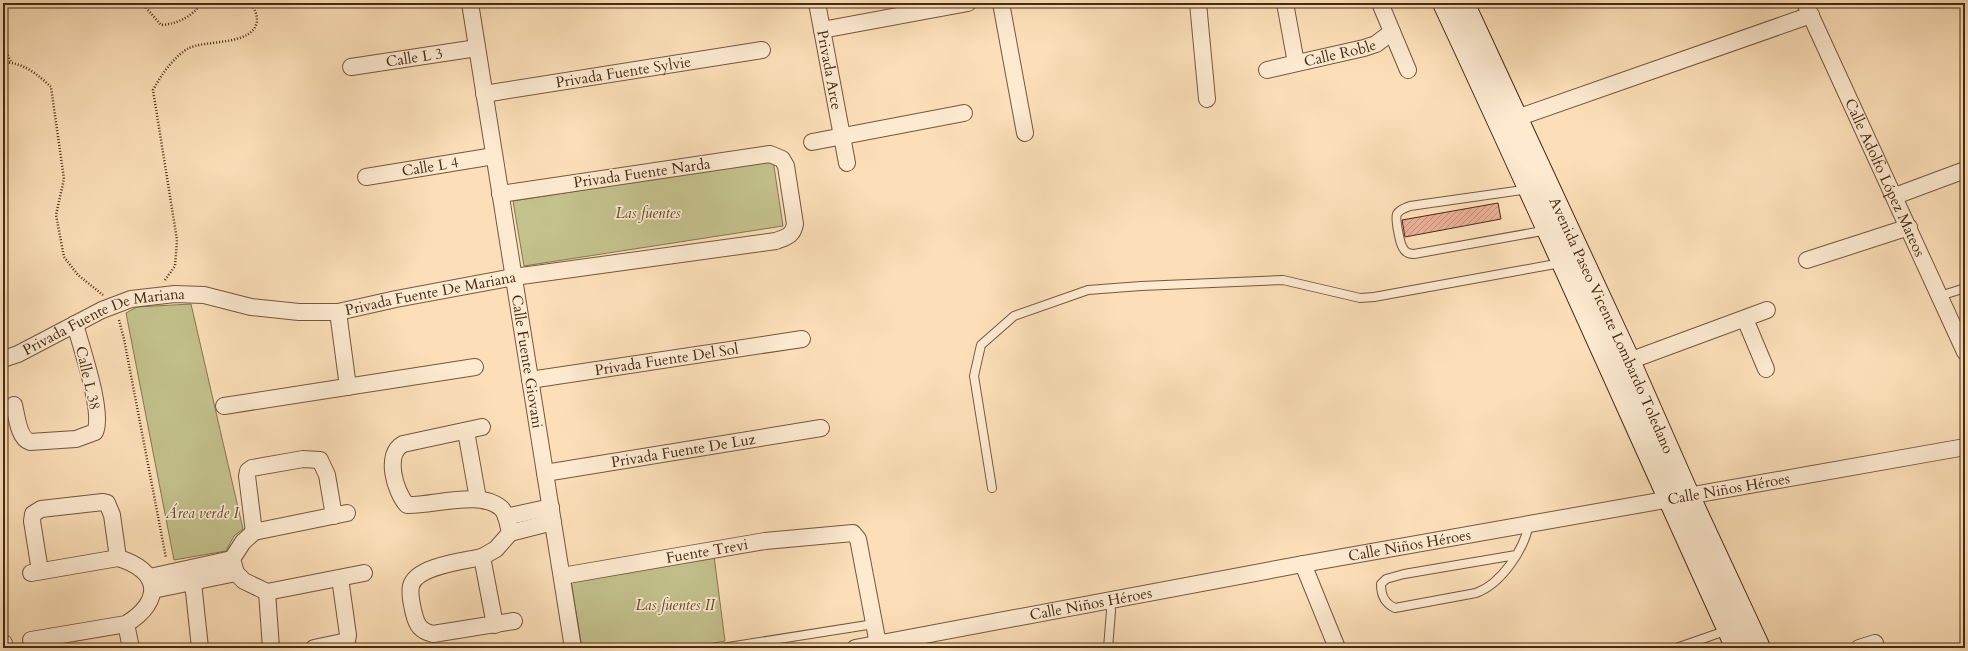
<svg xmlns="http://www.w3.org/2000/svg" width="1968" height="651" font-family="Cardo,serif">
<defs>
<pattern id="building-hatch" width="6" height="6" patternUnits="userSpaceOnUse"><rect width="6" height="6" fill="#ecb098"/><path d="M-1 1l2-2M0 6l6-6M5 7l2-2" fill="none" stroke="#c18f7b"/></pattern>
</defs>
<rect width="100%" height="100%" fill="#fcdfb8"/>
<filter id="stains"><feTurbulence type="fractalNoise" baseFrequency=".005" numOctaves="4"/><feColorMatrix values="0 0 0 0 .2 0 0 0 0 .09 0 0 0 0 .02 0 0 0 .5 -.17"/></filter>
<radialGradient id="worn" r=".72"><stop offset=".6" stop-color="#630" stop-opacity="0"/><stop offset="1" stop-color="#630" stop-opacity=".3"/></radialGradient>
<!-- park -->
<g fill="#c3c18c" stroke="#867650">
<polygon points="773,160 783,226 524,266 513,201"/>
<polygon points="191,304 243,529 234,536 226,551 174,560 126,313 137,307"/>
<polygon points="714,556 725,641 686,648 582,648 571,581"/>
</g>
<!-- building -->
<polygon fill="url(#building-hatch)" stroke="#482a13" points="1498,203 1501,219 1405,237 1402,220"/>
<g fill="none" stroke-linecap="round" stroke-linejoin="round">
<defs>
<g id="service">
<path d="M1529 189 1410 206C1405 208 1400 209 1397 214 1395 219 1400 244 1403 248 1405 252 1409 254 1414 254L1548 230"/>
<polyline points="1940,296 1965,288"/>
<polyline points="992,488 974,376 981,345 1014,316 1088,290 1141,286 1283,280 1360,298 1374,297 1561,263"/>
<path d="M1516 555 1404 574 1386 579 1381 584C1381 595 1384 603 1395 608L1476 593C1501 584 1524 550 1529 524"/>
<polyline points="722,648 874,624"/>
<polyline points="1108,648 1111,611 1110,601"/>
<polyline points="1676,648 1728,630"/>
</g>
<g id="minor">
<path id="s1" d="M470 3 573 648"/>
<path id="s2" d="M817 3 847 163"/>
<polyline points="1001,3 1025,133"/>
<polyline points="1198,3 1207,99"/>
<polyline points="1285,3 1296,63"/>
<polyline points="1380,3 1408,70"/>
<path id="s3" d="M1805 3 1965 352"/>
<polyline points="822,30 968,3"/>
<path id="s4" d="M351 67 477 48"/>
<path id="s5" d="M1267 70 1364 48 1376 44 1392 32"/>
<path id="s6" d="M484 94 762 50"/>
<polyline points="1517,118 1811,15"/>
<polyline points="812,142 964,113"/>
<path id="s7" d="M366 177 494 156"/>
<polyline points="1895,196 1965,170"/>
<polyline points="1807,260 1909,227"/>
<polyline points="338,312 348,387"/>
<polyline points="1745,319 1766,369"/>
<path id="s8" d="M3 359 18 354 102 310 131 299 175 294 204 295 251 307 299 312H338L396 299 514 277 776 241C786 237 793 236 795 224L786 166 782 159 770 154 500 194"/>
<polyline points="1629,361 1767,310"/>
<path id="s9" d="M530 380 802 339"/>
<path d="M14 405C17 416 18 438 30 442L76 439 95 432C104 412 81 347 75 324"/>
<polyline points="224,406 475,367"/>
<path d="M482 427 403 444C384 454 395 492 407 505 433 506 482 489 502 509 507 515 508 525 510 533"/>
<polyline points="466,431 478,499"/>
<path id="s10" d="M545 473 821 428"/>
<polyline points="347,513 254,532 243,542 232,559 236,573 244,581 267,592 364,573"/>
<polyline points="506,517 551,507"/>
<polyline points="254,532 247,476 248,471 252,468 303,459 320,460 327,475 334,516"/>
<path d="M482 557C464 561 416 566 411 586 409 595 412 605 414 614 417 626 421 631 433 634L514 621"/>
<polyline points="1303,564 1337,648"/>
<polyline points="40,571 32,521 33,514 41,509 103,502 107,503 112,515 118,558"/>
<path d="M31 573 118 558C160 570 164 601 126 624L31 640"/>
<polyline points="192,573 200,648"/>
<path id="s11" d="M562 576 765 541 853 533 858 539 859 544 878 644"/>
<polyline points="150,577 232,559"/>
<polyline points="153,590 236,573"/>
<polyline points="267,592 271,648"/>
<polyline points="126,624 131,648"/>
<polyline points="495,625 482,557 496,549 510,533 553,522"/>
<polyline points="3,643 4,643"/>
<polyline points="314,648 347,641 348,635 340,578"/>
<path id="s12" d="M855 648 1303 564 1965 447"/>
<polyline points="1859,648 1875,643"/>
</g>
<g id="secondary">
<path d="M1444 3C1544 217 1639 433 1737 648"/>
<path id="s13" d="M1463 3 1629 361 1688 495 1759 648"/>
</g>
</defs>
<!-- service casing -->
<use href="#service" stroke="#75573c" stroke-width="10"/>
<!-- minor casing -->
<use href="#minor" stroke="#75573c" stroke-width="18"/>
<!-- secondary casing -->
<use href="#secondary" stroke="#482a13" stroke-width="24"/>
<!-- path -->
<g stroke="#482a13" stroke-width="2.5" stroke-dasharray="1 2" stroke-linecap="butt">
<path d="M142 3 161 25C178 24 191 17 202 3"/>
<polyline points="3,44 11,62"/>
<path d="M3 63C20 60 40 76 51 87L64 179 56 215 64 257 78 275 103 295"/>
<path d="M165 280 175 266 177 240 153 90C162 74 172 59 187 49 204 39 255 47 257 20 257 13 254 8 250 3"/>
<polyline points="119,320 124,339 166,558"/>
</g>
<!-- service -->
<use href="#service" stroke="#fdead1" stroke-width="8"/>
<!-- minor -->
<use href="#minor" stroke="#fdead1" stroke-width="16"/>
<!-- secondary -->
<use href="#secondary" stroke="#fdead1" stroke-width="22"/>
</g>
<g text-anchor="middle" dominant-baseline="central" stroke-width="3.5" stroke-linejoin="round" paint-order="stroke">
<!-- street labels -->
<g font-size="15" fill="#482a13" stroke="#fdead1">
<text stroke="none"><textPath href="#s5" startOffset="75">Calle Roble</textPath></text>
<text stroke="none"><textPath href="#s4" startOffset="64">Calle L 3</textPath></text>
<text stroke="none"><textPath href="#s2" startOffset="68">Privada Arce</textPath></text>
<text stroke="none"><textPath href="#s6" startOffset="141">Privada Fuente Sylvie</textPath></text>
<text stroke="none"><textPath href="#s7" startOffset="65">Calle L 4</textPath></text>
<text transform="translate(642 173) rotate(-8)">Privada Fuente Narda</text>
<text stroke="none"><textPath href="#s3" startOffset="192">Calle Adolfo López Mateos</textPath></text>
<text stroke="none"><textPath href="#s8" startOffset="445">Privada Fuente De Mariana</textPath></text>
<text stroke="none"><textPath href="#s8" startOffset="109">Privada Fuente De Mariana</textPath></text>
<text stroke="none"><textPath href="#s13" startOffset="355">Avenida Paseo Vicente Lombardo Toledano</textPath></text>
<text stroke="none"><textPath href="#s9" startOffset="138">Privada Fuente Del Sol</textPath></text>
<text stroke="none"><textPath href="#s1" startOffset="363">Calle Fuente Giovani</textPath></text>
<text transform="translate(88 378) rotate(77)">Calle L 38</text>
<text stroke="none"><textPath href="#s10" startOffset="140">Privada Fuente De Luz</textPath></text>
<text stroke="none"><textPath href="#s12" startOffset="888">Calle Niños Héroes</textPath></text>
<text stroke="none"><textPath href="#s12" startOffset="564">Calle Niños Héroes</textPath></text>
<text stroke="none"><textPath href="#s11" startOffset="147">Fuente Trevi</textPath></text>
<text stroke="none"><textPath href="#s12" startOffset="240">Calle Niños Héroes</textPath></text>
</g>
<!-- park labels -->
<g font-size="15" font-style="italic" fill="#61482b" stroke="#fdead1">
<text x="648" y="213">Las fuentes</text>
<text x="202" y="513">Área verde I</text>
<text x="675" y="605">Las fuentes II</text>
</g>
</g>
<!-- margin -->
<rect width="1968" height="651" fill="none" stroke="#fcdfb8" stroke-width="16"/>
<rect x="4" y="4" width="1960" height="643" fill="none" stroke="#482a13" stroke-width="2"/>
<rect x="8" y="8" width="1952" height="635" fill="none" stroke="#482a13"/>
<rect width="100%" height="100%" filter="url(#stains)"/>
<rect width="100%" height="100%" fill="url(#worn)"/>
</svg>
